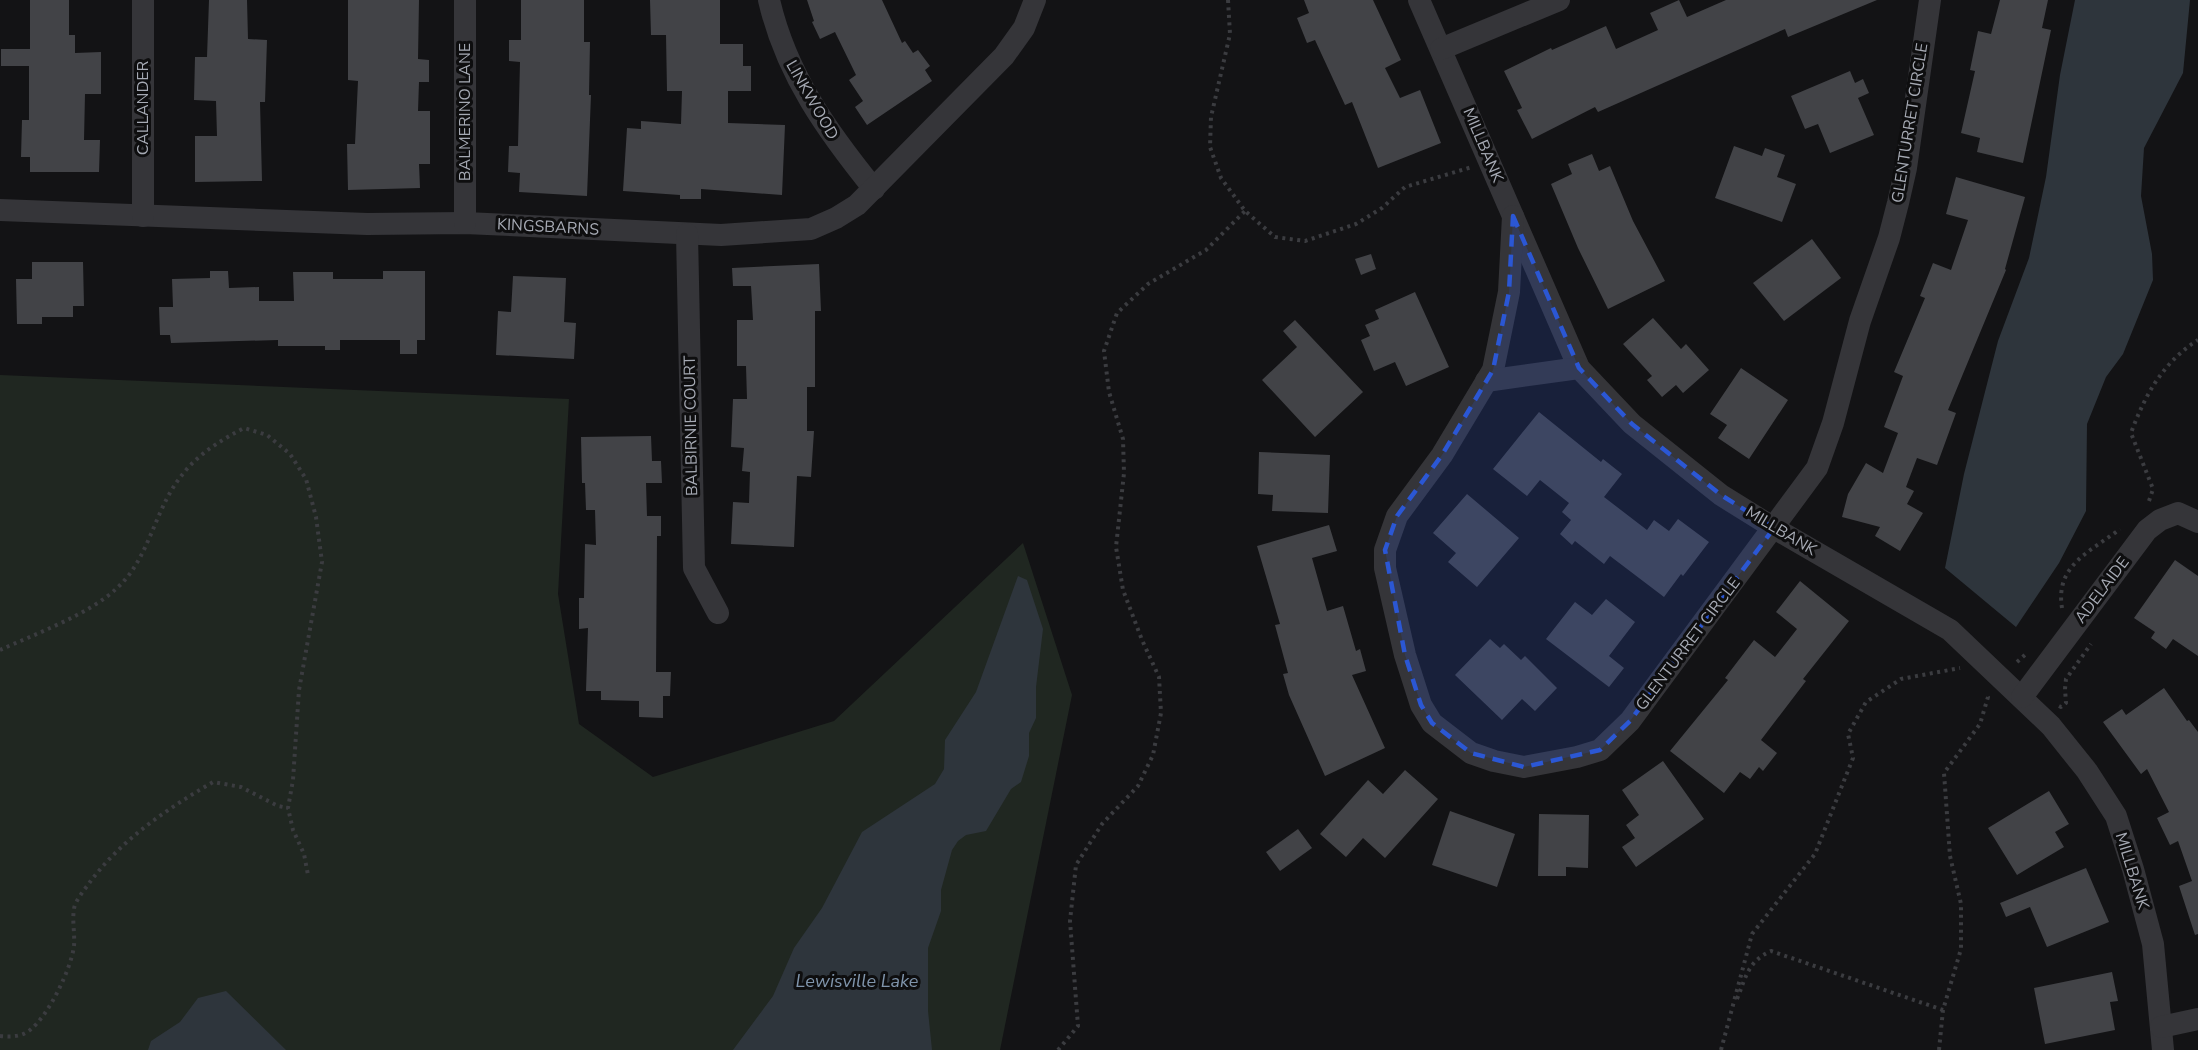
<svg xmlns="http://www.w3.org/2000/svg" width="2198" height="1050" font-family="'Nunito Sans',sans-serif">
<rect width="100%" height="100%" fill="#131315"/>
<!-- green -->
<polygon fill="#202721" points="0,375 569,399 558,594 579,724 653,777 834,721 1023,543 1072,695 1000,1050 0,1050"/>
<!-- water -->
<g fill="#2e353c">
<polygon points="2075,0 2190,0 2183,73 2144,148 2141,196 2152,254 2153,280 2123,354 2106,377 2087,424 2086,511 2059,563 2016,627 1945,568 1964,474 1998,341 2029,258 2046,177 2060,75"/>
<polygon points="1018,576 1027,580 1043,629 1036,687 1036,718 1029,733 1029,756 1021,782 1011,789 986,831 966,835 958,841 952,850 941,890 941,911 928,948 928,1011 932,1050 733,1050 773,996 794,948 822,908 862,832 935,784 944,769 945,740 976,692"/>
<polygon points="226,991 286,1050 148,1050 151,1041 180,1022 198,998"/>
</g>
<!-- building -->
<g fill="#424347">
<polygon points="30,0 69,0 69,35 75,35 75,53 101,52 101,94 85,94 84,140 100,140 99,172 30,172 30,157 21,157 22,120 29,120 29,66 1,66 1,49 30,49"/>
<polygon points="209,0 247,0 248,39 267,40 265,102 260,102 262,181 195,182 195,136 217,136 216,101 194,100 195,57 207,57"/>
<polygon points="348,0 419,0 418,59 429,60 429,82 419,82 418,111 430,111 430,164 419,164 420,188 348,190 347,144 355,144 358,81 348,80"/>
<polygon points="521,0 584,0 584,42 590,42 589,95 591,95 587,196 519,192 520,173 508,172 509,146 518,146 520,62 509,61 509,40 521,40"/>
<polygon points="650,0 720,0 720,44 743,44 743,66 751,66 751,91 728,91 728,123 785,125 782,195 701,189 701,199 680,199 680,195 623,191 627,128 641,129 641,121 681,124 682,91 667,91 666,35 651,35"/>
<polygon points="807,0 882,0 902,43 905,41 913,53 918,50 930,66 925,70 932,81 867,125 855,107 863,101 849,80 856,75 835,32 820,39 812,22 814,21"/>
<polygon points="1304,0 1373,0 1401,60 1385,68 1400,98 1420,90 1441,143 1378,168 1352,102 1345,105 1315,40 1307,43 1297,18 1309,13"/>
<polygon points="1679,0 1687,17 1726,0 1877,0 1788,37 1785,29 1598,112 1595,107 1532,139 1517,110 1522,108 1504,71 1551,48 1552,50 1606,26 1616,49 1658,30 1650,13"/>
<polygon points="2000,0 2048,0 2042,28 2051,30 2023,163 1977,152 1980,138 1961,133 1975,71 1970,70 1978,31 1991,34"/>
<polygon points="1850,71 1855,83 1863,79 1869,93 1858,98 1874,135 1830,153 1818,124 1805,129 1791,96"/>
<polygon points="1734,146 1762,156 1765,148 1785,155 1777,177 1796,184 1782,222 1715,198"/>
<polygon points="1592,154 1599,171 1610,166 1633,221 1665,281 1608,309 1578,248 1551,184 1572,174 1568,164"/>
<polygon points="1956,177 2025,197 2005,269 2006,270 1948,410 1956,413 1937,465 1917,458 1906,487 1914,491 1907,504 1923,513 1900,551 1875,536 1880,527 1842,517 1848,494 1866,463 1883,473 1898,433 1884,427 1903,376 1894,372 1925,298 1920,296 1933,263 1951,270 1968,220 1946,214"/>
<polygon points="1812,239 1841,278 1784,321 1753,283"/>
<polygon points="1371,254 1376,269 1361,275 1355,259"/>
<polygon points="32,262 83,262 84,306 73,306 73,317 42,317 42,324 17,324 16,279 32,279"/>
<polygon points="819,264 821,311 815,311 815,387 807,387 807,431 814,431 811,477 797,476 794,547 731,544 733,502 749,503 750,472 742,471 744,448 731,447 733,399 747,399 746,366 737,366 737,320 753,320 751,286 733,286 732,268"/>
<polygon points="210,271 228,271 229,288 259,287 259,301 294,301 293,272 333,272 333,279 383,279 383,271 425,271 425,340 417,340 417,354 400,354 400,340 340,340 340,350 325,350 325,346 278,346 278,340 171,343 170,335 160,335 159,307 173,307 172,279 210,278"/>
<polygon points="513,276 566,278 564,322 576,323 574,359 496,355 498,311 511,312"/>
<polygon points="1415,292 1449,367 1406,386 1395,362 1374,371 1361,340 1370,336 1365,325 1379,319 1375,310"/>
<polygon points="1653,318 1681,349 1686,344 1709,370 1683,393 1676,385 1662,397 1647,380 1652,376 1623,344"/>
<polygon points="1295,320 1363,392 1315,437 1262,380 1297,347 1283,331"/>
<polygon points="1741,368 1788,400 1749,459 1718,438 1727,425 1710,414"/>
<polygon points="1539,412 1601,462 1603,459 1622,474 1604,497 1647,530 1654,520 1669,531 1678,519 1709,542 1683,576 1681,574 1664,597 1610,556 1604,564 1575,541 1572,545 1560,534 1571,520 1562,512 1569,503 1540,480 1527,496 1493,469"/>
<polygon points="651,436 652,461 661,461 662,483 646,483 647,516 661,516 661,536 657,536 656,672 671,672 670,696 663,696 663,718 639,717 639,701 601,700 601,691 586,691 588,628 579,629 579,598 584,598 585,544 596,545 595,510 586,510 585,483 582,483 581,437"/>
<polygon points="1259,452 1330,455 1328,513 1272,511 1273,495 1258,494"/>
<polygon points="1467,494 1519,538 1477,587 1448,562 1456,553 1433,533"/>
<polygon points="1329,525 1337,551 1312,558 1327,611 1343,606 1356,651 1360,649 1366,671 1352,675 1385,748 1325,776 1289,695 1283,674 1288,673 1275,625 1280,624 1257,546"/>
<polygon points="2175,560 2198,576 2198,656 2173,639 2166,649 2151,638 2155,632 2134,618"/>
<polygon points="1800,581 1849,621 1803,679 1806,681 1761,740 1777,753 1763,771 1759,767 1750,779 1740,772 1724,793 1670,751 1728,680 1725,678 1754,640 1775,657 1797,629 1776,612"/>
<polygon points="1606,599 1635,622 1609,656 1624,668 1609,687 1546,639 1575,602 1592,615"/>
<polygon points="1490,639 1500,648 1504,644 1521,660 1525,656 1557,688 1535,711 1522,699 1502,720 1455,675"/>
<polygon points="2164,688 2187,721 2189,720 2198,732 2198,934 2195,935 2179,886 2192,881 2178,841 2170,845 2157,818 2169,812 2147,769 2141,774 2103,722 2122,709 2126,715"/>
<polygon points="1663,761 1704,819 1636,867 1622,847 1635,838 1626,825 1639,815 1622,790"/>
<polygon points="1405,770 1438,799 1385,858 1363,838 1346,857 1320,834 1368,780 1383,794"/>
<polygon points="2049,791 2069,824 2055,832 2064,847 2017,875 1988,828"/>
<polygon points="1450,811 1515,834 1497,887 1432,865"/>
<polygon points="1539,814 1589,815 1588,868 1566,867 1566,876 1538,876"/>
<polygon points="1298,829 1312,848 1280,871 1266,852"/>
<polygon points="2086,868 2109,922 2047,947 2030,907 2006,917 2000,903"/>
<polygon points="2112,972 2118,1001 2110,1002 2115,1030 2045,1044 2034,988"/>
</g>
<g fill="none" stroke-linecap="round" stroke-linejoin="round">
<!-- path -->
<g stroke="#3b3c40" stroke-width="4" stroke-dasharray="3 4.5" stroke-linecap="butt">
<polyline points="1228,0 1230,34 1211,117 1210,147 1221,178 1245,211 1275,237 1305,241 1356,224 1382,208 1405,187 1472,167"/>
<path d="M2149 501 2153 489 2131 433C2145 395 2163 362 2198 340"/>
<path d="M2062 608C2055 565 2090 552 2120 529"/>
<path d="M0 650C35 634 90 614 117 588 139 568 148 540 160 513 179 469 202 450 244 428L267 435 290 454 306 479 316 517 322 562 299 690 293 780 288 808 293 830 304 854 308 875"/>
<polyline points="2017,662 2026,654"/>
<polyline points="2059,706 2061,707 2066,703 2065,689 2066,679 2091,644"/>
<path d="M1737 999C1746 977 1748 961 1771 951L1943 1010"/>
<path d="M0 1036C11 1037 21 1037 30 1030 49 1015 71 969 74 946 75 934 72 921 74 909 75 901 85 889 90 882 122 839 167 809 213 782L241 787 278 806 288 808"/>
<polyline points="1058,1050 1078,1026 1070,921 1076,865 1102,824 1138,786 1153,755 1161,713 1159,677 1142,640 1123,590 1116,547 1124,473 1123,439 1109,392 1104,351 1117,313 1148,284 1206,250 1245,211"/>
<polyline points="1721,1050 1752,934 1815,854 1853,758 1848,734 1866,702 1901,679 1960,668"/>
<polyline points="1939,1050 1943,1010 1961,949 1961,904 1950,856 1944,773 1980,724 1988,697 1986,694"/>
</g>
<!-- minor -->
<g stroke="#353539" stroke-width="22">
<path d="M769 0C786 74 827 131 874 189"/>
<polyline points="1419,0 1579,368 1632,424 1721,495 1774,528 1950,630 2051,726 2087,771 2116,816 2133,869 2153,944 2163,1050"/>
<polyline points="1441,49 1559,0"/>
<polyline points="0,210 367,224 465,223 721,235 811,229 836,218 857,205 1004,56 1024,28 1035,0"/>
<polyline points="143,216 143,0"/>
<polyline points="1513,216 1509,292 1493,370 1442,455 1397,516 1385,550 1385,568 1405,655 1421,705 1432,723 1471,753 1494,761 1524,767 1577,757 1600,750 1630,721 1817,468 1833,423 1860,321 1889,238 1898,203 1906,168 1930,0"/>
<polyline points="465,223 465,0"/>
<polyline points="687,234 694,568 718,613"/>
<polyline points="1486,381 1579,368"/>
<polyline points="2022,697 2147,530 2160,520 2178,513 2198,522"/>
<polyline points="2161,1027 2198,1019"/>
</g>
</g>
<!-- marked area -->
<path fill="#2b57d4" fill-opacity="0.2" stroke="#2b57d4" stroke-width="4.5" stroke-dasharray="12 8" stroke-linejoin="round" d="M1513 216 1579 368 1632 424 1721 495 1774 528 1630 721 1600 750 1524 767 1471 753 1432 723 1421 705 1405 655 1385 550 1397 516 1442 455 1493 370 1509 292Z"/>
<g text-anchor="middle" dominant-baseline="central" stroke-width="6" stroke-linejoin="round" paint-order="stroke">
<!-- street labels -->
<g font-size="16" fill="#a6aab4" stroke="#0e0e0f">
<text transform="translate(812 100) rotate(60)">LINKWOOD</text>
<text transform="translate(143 108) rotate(-90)">CALLANDER</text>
<text transform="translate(465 112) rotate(-90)">BALMERINO LANE</text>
<text transform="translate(1910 123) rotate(-81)">GLENTURRET CIRCLE</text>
<text transform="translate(1483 145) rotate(67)">MILLBANK</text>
<text transform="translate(548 227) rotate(3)">KINGSBARNS</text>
<text transform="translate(691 426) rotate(-91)">BALBIRNIE COURT</text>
<text transform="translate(1781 531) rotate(31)">MILLBANK</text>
<text transform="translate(2102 590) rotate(-53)">ADELAIDE</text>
<text transform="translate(1688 644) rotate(-53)">GLENTURRET CIRCLE</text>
<text transform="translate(2132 871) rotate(73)">MILLBANK</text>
</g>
<!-- water labels -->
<g font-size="18" font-style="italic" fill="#8095ac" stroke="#0e0e0f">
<text x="857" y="981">Lewisville Lake</text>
</g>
</g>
</svg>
